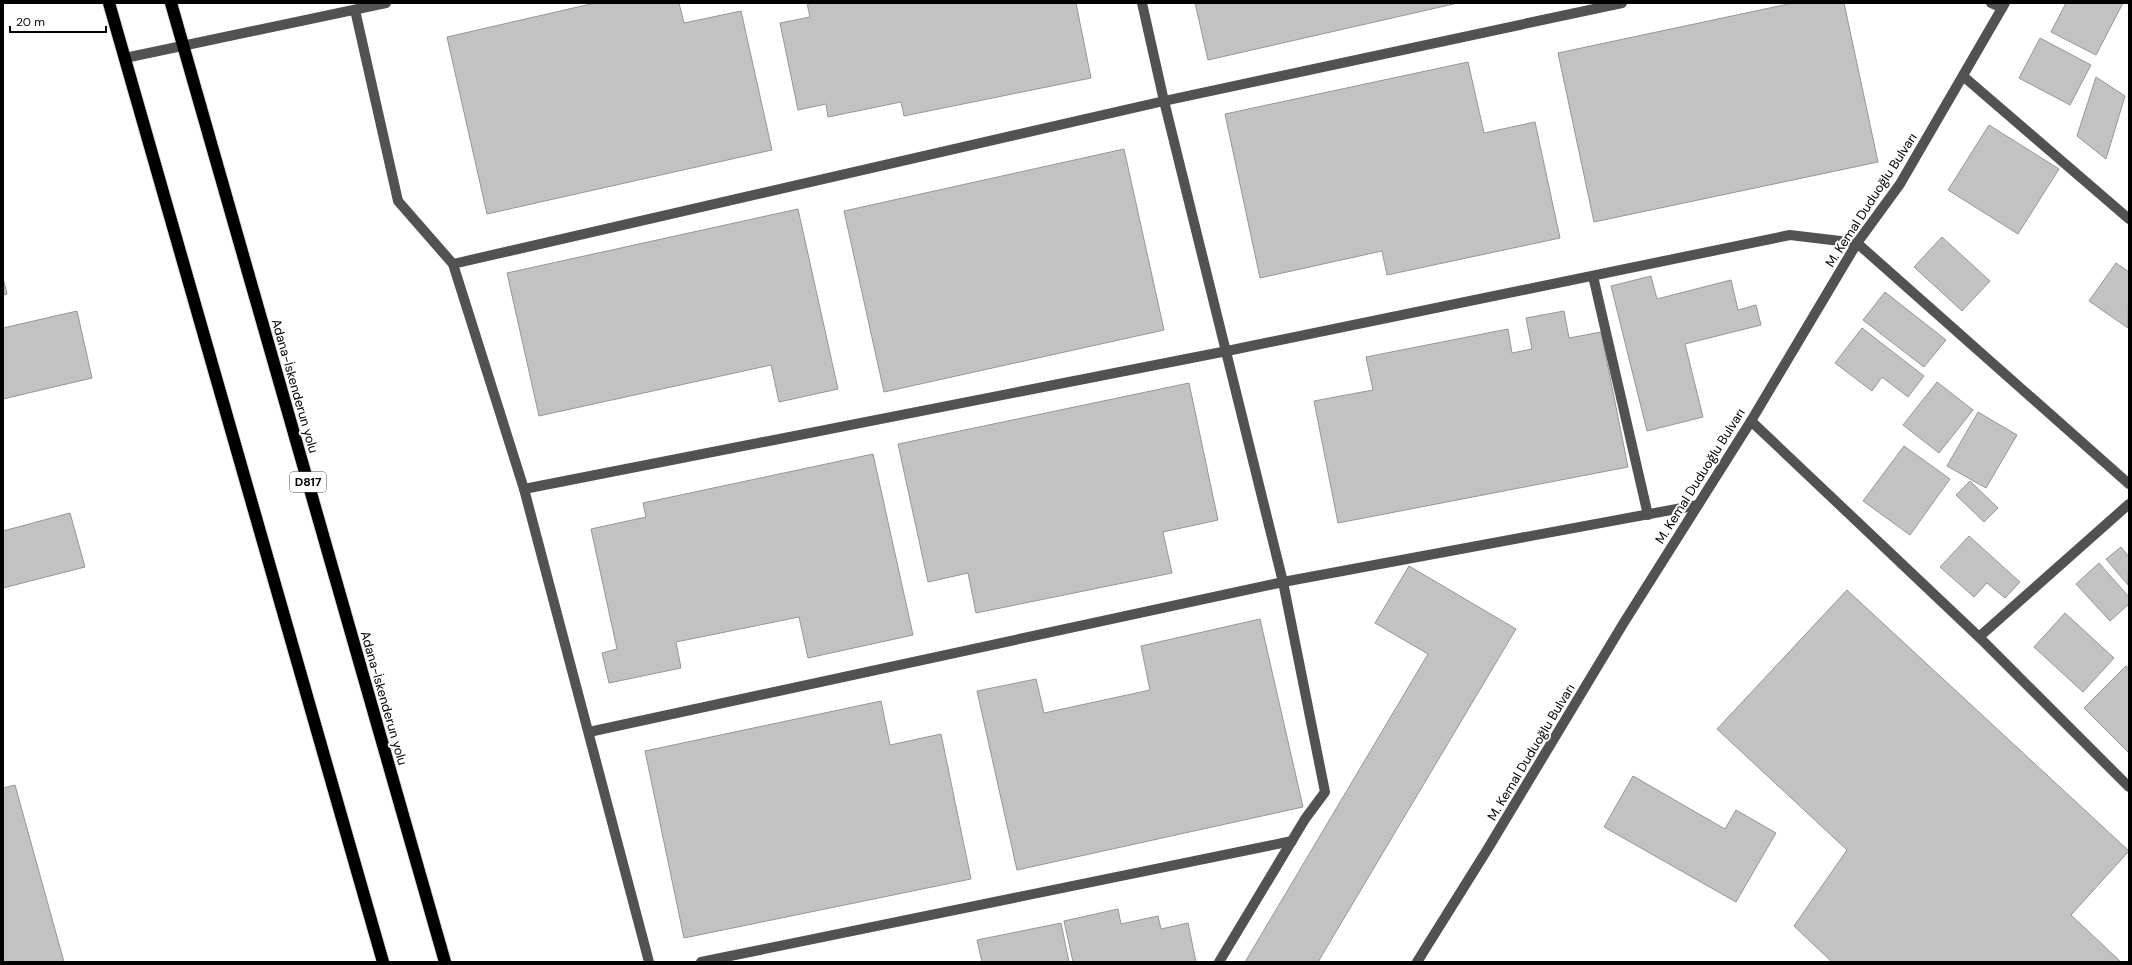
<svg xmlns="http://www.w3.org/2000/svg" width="2132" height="965" font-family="'DM Sans',sans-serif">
<rect width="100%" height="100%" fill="#fff"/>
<!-- building -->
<g fill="#c2c2c2" stroke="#969696">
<polygon points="595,3 679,3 684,23 741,11 772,150 487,214 447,37"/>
<polygon points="807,3 1076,3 1091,78 904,116 901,102 828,117 826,104 798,110 780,23 810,17"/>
<polygon points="1195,3 1458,3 1208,60"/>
<polygon points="1793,3 1844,3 1878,162 1594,222 1558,53"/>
<polygon points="2066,3 2123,3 2096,55 2051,32"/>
<polygon points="2040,38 2091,65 2070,105 2019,78"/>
<polygon points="1468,62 1484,133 1535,122 1560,238 1387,275 1382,251 1260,278 1225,114"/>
<polygon points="2096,77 2125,96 2106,159 2077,136"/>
<polygon points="1989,125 2059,169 2018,234 1948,190"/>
<polygon points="1124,149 1164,330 884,392 844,211"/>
<polygon points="798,209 838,389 779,402 771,365 539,416 507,273"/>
<polygon points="1942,237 1990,281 1962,311 1914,267"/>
<polygon points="2116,263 2129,272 2128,328 2089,301"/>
<polygon points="1651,276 1657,299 1731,280 1738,310 1756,305 1761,325 1685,344 1703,417 1647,431 1611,286"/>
<polygon points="3,278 7,294 3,295"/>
<polygon points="1885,292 1946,340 1924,367 1863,320"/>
<polygon points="77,311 92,378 3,399 3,328"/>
<polygon points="1564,311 1569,338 1601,332 1628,467 1338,523 1314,401 1373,390 1366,357 1508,329 1512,353 1532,349 1526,318"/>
<polygon points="1862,328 1924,376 1908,397 1882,377 1872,391 1835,363"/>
<polygon points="1937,382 1973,410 1939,453 1903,425"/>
<polygon points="1189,383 1218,520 1163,532 1172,573 976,613 968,573 928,582 898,444"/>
<polygon points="1978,412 2017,435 1986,488 1947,466"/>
<polygon points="1904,446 1950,479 1910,535 1863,501"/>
<polygon points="873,454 913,635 808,658 799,617 676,642 681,668 609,683 602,653 617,649 591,529 646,517 643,503"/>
<polygon points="1970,481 1998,508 1984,522 1956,495"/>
<polygon points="70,513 85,567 3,588 3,531"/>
<polygon points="1969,536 2020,582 2005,598 1987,583 1974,597 1940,567"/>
<polygon points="2121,547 2129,557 2128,585 2106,559"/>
<polygon points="2099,563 2129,597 2129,604 2110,621 2076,584"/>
<polygon points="1409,566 1516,629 1318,962 1245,962 1428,654 1375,623"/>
<polygon points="1847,590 2129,851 2071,915 2121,962 1832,962 1794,926 1847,850 1717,729"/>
<polygon points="2065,613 2114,658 2083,692 2034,647"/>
<polygon points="1260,619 1303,807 1017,870 977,691 1036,679 1044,713 1150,690 1141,646"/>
<polygon points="2126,666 2129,669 2129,753 2084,708"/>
<polygon points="881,701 890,745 941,734 971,879 684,938 645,751"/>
<polygon points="1633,776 1725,829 1736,810 1776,833 1736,902 1604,827"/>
<polygon points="15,785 64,962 3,962 3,788"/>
<polygon points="1118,909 1121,924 1158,916 1161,929 1188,923 1196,962 1073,962 1064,921"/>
<polygon points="1061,923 1069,962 982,962 977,940"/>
</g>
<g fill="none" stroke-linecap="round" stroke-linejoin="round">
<defs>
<g id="highway">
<polyline points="109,3 383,962"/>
<polyline points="171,3 445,962"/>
</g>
</defs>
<!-- highway casing -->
<use href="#highway" stroke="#dbdbdb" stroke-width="14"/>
<!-- minor -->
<g stroke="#525252" stroke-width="10">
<polyline points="1142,3 1164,101 1283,582 1325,792 1305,819 1219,962"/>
<polyline points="1991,3 2002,8"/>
<polyline points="355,10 398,201 453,264 524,489 649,962"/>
<polyline points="125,58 386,3"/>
<polyline points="1963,76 2129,219"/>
<polyline points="453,264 1164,101 1622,3"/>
<polyline points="1593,276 1648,515"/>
<polyline points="1751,421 1979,637 2129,787"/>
<polyline points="524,489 1227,351 1790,235 1857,243 2129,484"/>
<polyline points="1979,637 2129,504"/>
<polyline points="589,732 1283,582 1698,505"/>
<polyline points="701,962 1292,841"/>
<polyline points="1417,962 1487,850 1623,624 1751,421 1857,243 1900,184 2005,3"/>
</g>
<!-- highway -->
<use href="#highway" stroke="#000" stroke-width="12"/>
</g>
<g text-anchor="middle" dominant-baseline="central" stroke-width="4" stroke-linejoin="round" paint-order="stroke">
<!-- shield labels -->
<rect fill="#fff" stroke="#4c4c4c" stroke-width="1" x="290" y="472" width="36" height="20" rx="3"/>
<g font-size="12" font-weight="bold" fill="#000">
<text x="308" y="482">D817</text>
</g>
<!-- street labels -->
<g font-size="13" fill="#000" stroke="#fff">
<text transform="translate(1871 200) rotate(-57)">M. Kemal Duduoğlu Bulvarı</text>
<text transform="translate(295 386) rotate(74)">Adana-İskenderun yolu</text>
<text transform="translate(1700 476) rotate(-58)">M. Kemal Duduoğlu Bulvarı</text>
<text transform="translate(384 698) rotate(74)">Adana-İskenderun yolu</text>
<text transform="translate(1531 752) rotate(-59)">M. Kemal Duduoğlu Bulvarı</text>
</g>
</g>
<!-- border -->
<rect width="2132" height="965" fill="none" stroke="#000000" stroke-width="8"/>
<!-- scale -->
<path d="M10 26v6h96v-6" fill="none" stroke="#000000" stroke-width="2"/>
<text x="16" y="26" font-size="12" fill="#000000" stroke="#ffffff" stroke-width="3" paint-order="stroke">20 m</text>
</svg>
